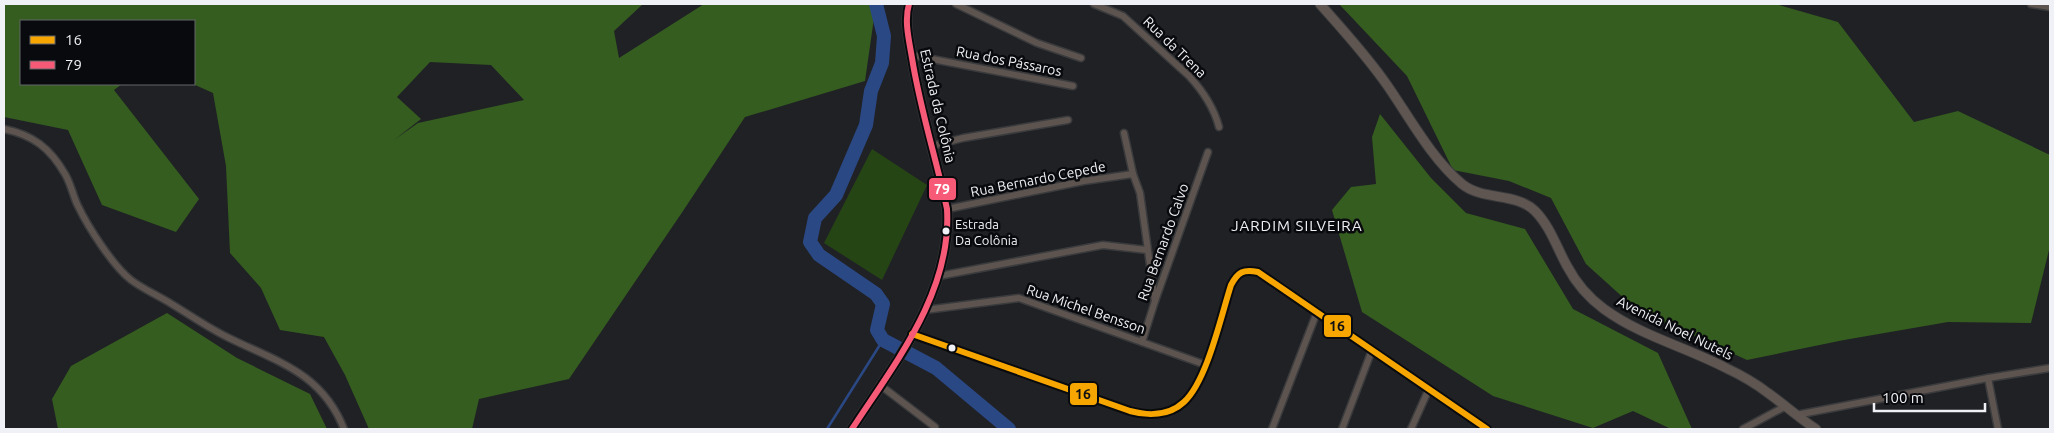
<svg xmlns="http://www.w3.org/2000/svg" width="2054" height="433" font-family="Ubuntu,sans-serif">
<rect width="100%" height="100%" fill="#202125"/>
<!-- green -->
<polygon fill="#254614" points="872,149 927,185 882,280 824,243"/>
<!-- forest -->
<g fill="#345d1f" fill-rule="evenodd">
<path d="M4 4H643L614 31 619 58 704 4H876L865 81 745 117 683 211 569 379 479 399 472 429H369L345 375 324 337 280 330 261 288 230 253 226 166 213 93 193 84 194 21H21V84H122L114 90 199 199 176 232 102 205 68 130 4 117ZM430 62 491 65 524 100 418 123 394 140 421 119 397 97Z"/>
<polygon points="1339,4 1775,4 1838,22 1914,122 1958,111 2050,155 2050,246 2031,323 1948,322 1844,340 1747,360 1637,310 1586,264 1551,198 1509,181 1453,170 1407,76"/>
<polygon points="1380,114 1431,178 1466,213 1525,229 1573,309 1658,353 1692,429 1671,429 1633,411 1593,428 1493,396 1362,312 1332,210 1351,187 1376,184 1372,137"/>
<polygon points="167,313 237,358 310,394 327,429 58,429 52,399 71,366"/>
</g>
<g fill="none" stroke-linecap="round" stroke-linejoin="round">
<!-- stream -->
<polyline stroke="#2a4884" stroke-width="2.5" points="827,429 883,340"/>
<!-- river -->
<polyline stroke="#2a4884" stroke-width="14" points="876,4 884,36 882,63 871,91 866,125 836,195 815,218 810,242 819,255 876,294 883,304 877,330 883,340 936,368 1009,429"/>
<defs>
<g id="street">
<polyline points="956,4 1037,43 1081,58"/>
<path d="M1094 4 1123 16 1189 76C1202 90 1214 108 1219 127"/>
<polyline points="2031,4 2050,7"/>
<polyline points="911,55 1073,86"/>
<path d="M4 129C33 135 50 148 65 174 71 184 73 196 78 206 88 227 113 266 131 280 143 289 157 295 170 303 190 315 208 328 229 338 278 362 322 373 344 429"/>
<polyline points="1124,133 1133,174 1140,193 1155,301"/>
<polyline points="932,146 963,138 1068,120"/>
<polyline points="947,209 1084,181 1133,174"/>
<polyline points="939,276 1103,245 1147,250"/>
<polyline points="925,310 1019,298 1206,365"/>
<path d="M912 334 1130 411C1148 416 1169 416 1184 402 1207 381 1221 316 1231 285 1238 272 1243 269 1258 272L1487 429"/>
<polyline points="1142,342 1155,301 1208,152"/>
<polyline points="1988,378 1998,429"/>
<polyline points="880,385 935,427"/>
<polyline points="1796,415 1988,378 2050,368"/>
<polyline points="1272,429 1317,312"/>
<polyline points="1342,429 1372,350"/>
<polyline points="1411,429 1428,391"/>
<polyline points="1743,429 1786,406"/>
</g>
<g id="secondary">
<path d="M1320 4C1343 30 1367 56 1387 85 1410 118 1431 158 1462 184 1483 201 1516 192 1535 211 1550 226 1557 248 1567 266 1576 283 1589 298 1604 309 1641 336 1686 347 1726 368 1741 375 1755 383 1768 393 1785 405 1799 418 1816 429"/>
<path d="M852 429C895 363 952 292 947 209 936 158 920 109 912 58 909 40 904 21 909 4"/>
</g>
</defs>
<!-- street casing -->
<use href="#street" stroke="#3a3b3d" stroke-width="9"/>
<!-- secondary casing -->
<use href="#secondary" stroke="#3a3b3d" stroke-width="11"/>
<!-- street -->
<use href="#street" stroke="#5d534f" stroke-width="6"/>
<!-- secondary -->
<use href="#secondary" stroke="#605651" stroke-width="9"/>
<defs>
<path id="bus-1" d="M912 334 1130 411C1148 416 1169 416 1184 402 1207 381 1221 316 1231 285 1238 272 1243 269 1258 272L1487 429"/>
<path id="bus-2" d="M852 429C895 363 952 292 947 209 936 158 920 109 912 58 909 40 904 21 909 4"/>
</defs>
<!-- bus-1 casing -->
<use href="#bus-1" stroke="#090a0d" stroke-width="10"/>
<!-- bus-2 casing -->
<use href="#bus-2" stroke="#090a0d" stroke-width="10"/>
<!-- bus-1 -->
<use href="#bus-1" stroke="#f7a600" stroke-width="6"/>
<!-- bus-2 -->
<use href="#bus-2" stroke="#f75a77" stroke-width="6"/>
</g>
<!-- markers -->
<g fill="#f0f1f6" stroke="#090a0d" stroke-width="2">
<circle cx="946" cy="231" r="4.5"/>
<circle cx="952" cy="348" r="4.5"/>
</g>
<g text-anchor="middle" dominant-baseline="central" stroke-width="5" stroke-linejoin="round" paint-order="stroke">
<!-- bus labels -->
<g font-size="13" fill="#f0f1f6" stroke="#090a0d" text-anchor="start">
<text x="955" y="224">Estrada<tspan x="955" dy="16">Da Colônia</tspan></text>
</g>
<!-- street labels -->
<g font-size="14" fill="#f0f1f6" stroke="#090a0d">
<text transform="translate(1175 47) rotate(44)">Rua da Trena</text>
<text transform="translate(1009 61) rotate(11)">Rua dos Pássaros</text>
<text transform="translate(938 106) rotate(77)">Estrada da Colônia</text>
<text transform="translate(1038 179) rotate(-11)">Rua Bernardo Cepede</text>
<text transform="translate(1163 242) rotate(-70)">Rua Bernardo Calvo</text>
<text transform="translate(1086 309) rotate(19)">Rua Michel Bensson</text>
<text transform="translate(1675 328) rotate(26)">Avenida Noel Nutels</text>
</g>
<!-- neighbourhood labels -->
<g font-size="15" letter-spacing="1" fill="#f0f1f6" stroke="#090a0d">
<text x="1297" y="225">JARDIM SILVEIRA</text>
</g>
</g>
<g stroke="#090a0d" stroke-width="2">
<rect x="928" y="177" width="29" height="24" rx="5" fill="#f75a77"/>
<rect x="1323" y="314" width="29" height="24" rx="5" fill="#f7a600"/>
<rect x="1069" y="382" width="29" height="24" rx="5" fill="#f7a600"/>
</g>
<g font-size="14" text-anchor="middle" font-weight="bold" fill="#fff">
<text x="942" y="194">79</text>
</g>
<g font-size="14" text-anchor="middle" font-weight="bold" fill="#111">
<text x="1337" y="331">16</text>
<text x="1083" y="399">16</text>
</g>
<!-- border -->
<rect width="2054" height="433" fill="none" stroke="#f0f1f6" stroke-width="10"/>
<!-- legend -->
<rect x="20" y="20" width="175" height="65" fill="#090a0d" stroke="#65666a"/>
<rect x="30" y="36" width="25" height="8" fill="#f7a600" stroke="#65666a"/>
<text x="65" y="45" font-size="15" fill="#f0f1f6">16</text>
<rect x="30" y="61" width="25" height="8" fill="#f75a77" stroke="#65666a"/>
<text x="65" y="70" font-size="15" fill="#f0f1f6">79</text>
<!-- scale -->
<path d="M1874 403v8h111v-8" fill="none" stroke="#f0f1f6" stroke-width="2.5"/>
<text x="1882" y="403" font-size="15" fill="#f0f1f6" stroke="#090a0d" stroke-width="4" paint-order="stroke">100 m</text>
</svg>
